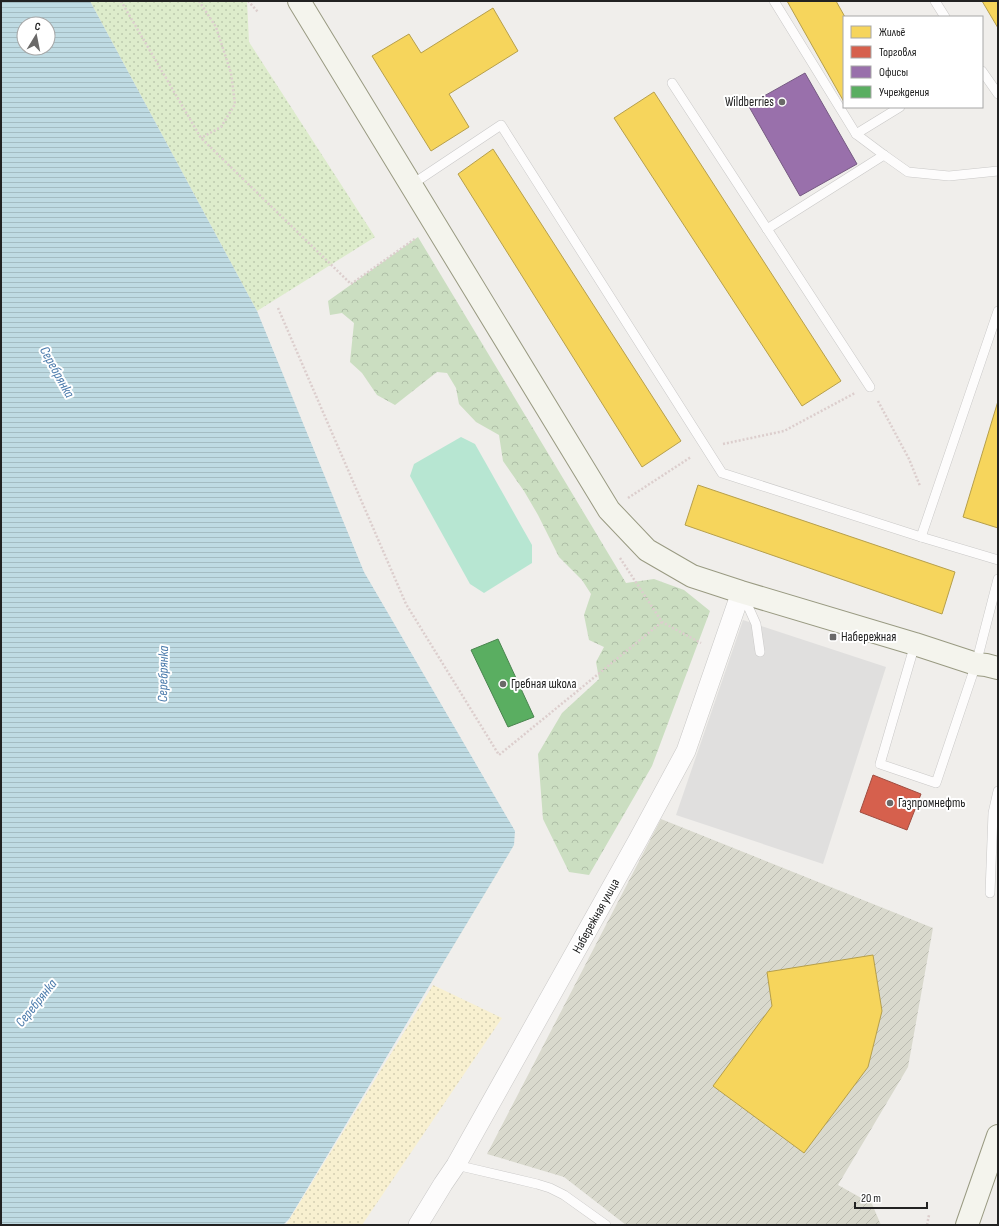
<svg xmlns="http://www.w3.org/2000/svg" width="999" height="1226" font-family="'Sofia Sans Condensed',sans-serif">
<defs>
<pattern id="construction-furrows" width="10" height="10" patternUnits="userSpaceOnUse"><rect width="10" height="10" fill="#d9d9cd"/><path d="M-1 1l2-2M0 10L10 0M9 11l2-2" fill="none" stroke="#babab0"/></pattern>
<pattern id="grass-dots" width="8" height="8" patternUnits="userSpaceOnUse"><rect width="8" height="8" fill="#ddeccb"/><path d="M2 2h.1M6 6h.1" fill="none" stroke="#bdcaae" stroke-width="1.8" stroke-linecap="round"/></pattern>
<pattern id="forest-crowns" width="20" height="18" patternUnits="userSpaceOnUse"><rect width="20" height="18" fill="#cbdec1"/><path d="M2 6a3 3 0 1 1 6 0M12 15a3 3 0 1 1 6 0" fill="none" stroke="#aebea6"/></pattern>
<pattern id="sand-dots" width="8" height="8" patternUnits="userSpaceOnUse"><rect width="8" height="8" fill="#f8f0d0"/><path d="M2 2h.1M6 6h.1" fill="none" stroke="#d4ceb2" stroke-width="1.8" stroke-linecap="round"/></pattern>
<pattern id="water-rules" width="6" height="5" patternUnits="userSpaceOnUse"><rect width="6" height="5" fill="#bfdbe3"/><path d="M0 2.5h6" fill="none" stroke="#a4bcc2"/></pattern>
</defs>
<rect width="100%" height="100%" fill="#f0eeeb"/>
<!-- construction -->
<polygon fill="url(#construction-furrows)" points="661,819 933,928 908,1067 838,1185 872,1204 881,1225 626,1225 564,1177 487,1154"/>
<!-- grass -->
<polygon fill="url(#grass-dots)" points="90,1 247,1 249,42 375,237 257,311"/>
<!-- forest -->
<polygon fill="url(#forest-crowns)" points="418,237 626,583 654,579 684,590 710,611 652,766 589,875 569,872 543,819 538,754 562,713 599,679 596,662 604,647 589,640 584,615 591,594 582,580 559,557 538,515 524,491 503,461 499,435 476,422 459,404 456,388 447,373 437,372 395,405 377,395 362,373 350,362 354,323 342,313 330,315 328,301"/>
<!-- sand -->
<polygon fill="url(#sand-dots)" points="433,985 502,1018 362,1225 286,1225"/>
<!-- pitch -->
<polygon fill="#b7e6d2" points="461,437 475,444 532,545 532,563 484,593 470,584 410,476 414,464"/>
<!-- parking -->
<polygon fill="#e0dfde" points="743,620 886,667 823,864 676,815"/>
<!-- water -->
<path fill="url(#water-rules)" fill-rule="evenodd" d="M1 1H90L257 311 364 572 515 831 514 845 289 1219 283 1225H1ZM24 24H48V48H24Z"/>
<!-- homes -->
<g fill="#f6d55c" stroke="#b69f4b">
<polygon points="787,1 836,1 845,17 844,17 844,102"/>
<polygon points="982,1 998,1 998,28"/>
<polygon points="493,8 518,51 449,94 469,127 431,151 372,56 409,34 421,53"/>
<polygon points="654,92 841,381 802,406 614,118"/>
<polygon points="493,149 681,441 642,467 458,174"/>
<polygon points="998,401 998,528 963,517"/>
<polygon points="698,485 955,572 942,614 685,525"/>
<polygon points="873,955 882,1011 868,1067 804,1153 713,1086 772,1006 767,972"/>
</g>
<!-- shops -->
<polygon fill="#d6604d" stroke="#a04d40" points="873,775 921,794 907,830 860,812"/>
<!-- offices -->
<polygon fill="#9970ab" stroke="#755982" points="805,73 857,164 800,196 748,105"/>
<!-- public -->
<polygon fill="#5aae61" stroke="#49844e" points="498,639 534,717 508,727 471,650"/>
<g fill="none" stroke-linecap="round" stroke-linejoin="round">
<defs>
<g id="lane">
<polyline points="774,1 856,134 884,155 908,172 949,176 998,171"/>
<polyline points="935,1 945,17"/>
<polyline points="982,71 998,94"/>
<polyline points="672,83 870,387"/>
<polyline points="856,134 900,107"/>
<polyline points="411,185 501,125 722,473 921,537 998,560"/>
<polyline points="767,229 884,155"/>
<polyline points="921,537 998,311"/>
<polyline points="743,595 756,624 760,652"/>
<polyline points="915,644 880,764 936,783 976,664 998,579"/>
<polyline points="990,893 993,813 998,791"/>
<polyline points="456,1165 537,1184 550,1188 564,1195 606,1225"/>
</g>
<polyline id="street" points="418,1225 443,1184 456,1165 638,840 686,751 741,592"/>
<g id="secondary">
<polyline points="299,1 609,510 647,550 692,576 741,592 915,644 976,664 986,665 998,668"/>
<polyline points="967,1225 998,1136"/>
</g>
</defs>
<!-- lane casing -->
<use href="#lane" stroke="#c9c8c7" stroke-width="10"/>
<!-- street casing -->
<use href="#street" stroke="#c9c8c7" stroke-width="20"/>
<!-- secondary casing -->
<use href="#secondary" stroke="#999a82" stroke-width="24"/>
<!-- path -->
<g stroke="#dccecd" stroke-width="2.5" stroke-dasharray="2 2" stroke-linecap="butt">
<polyline points="121,1 201,138 351,284 416,238"/>
<polyline points="199,1 216,27 231,73 235,104 221,127 201,138"/>
<polyline points="248,1 258,12"/>
<polyline points="278,308 406,604 499,755 662,622"/>
<polyline points="878,401 909,459 920,486"/>
<polyline points="723,444 784,431 855,393"/>
<polyline points="628,498 691,457"/>
<polyline points="620,558 662,622 701,643"/>
<polyline points="927,1225 929,1215"/>
</g>
<!-- lane -->
<use href="#lane" stroke="#fdfcfc" stroke-width="9"/>
<!-- street -->
<use href="#street" stroke="#fdfcfc" stroke-width="19"/>
<!-- secondary -->
<use href="#secondary" stroke="#f4f4ed" stroke-width="22"/>
</g>
<!-- markers -->
<g fill="#6a6968" stroke="#fff" stroke-width="1.5">
<circle cx="782" cy="102" r="4"/>
<rect x="829" y="633" width="8" height="8" rx="2"/>
<circle cx="503" cy="684" r="4"/>
<circle cx="890" cy="803" r="4"/>
</g>
<g text-anchor="middle" dominant-baseline="central" stroke-width="4" stroke-linejoin="round" paint-order="stroke">
<!-- poi labels -->
<g font-size="13" fill="#222" stroke="#fff" text-anchor="start">
<text x="774" y="102" text-anchor="end">Wildberries</text>
<text x="841" y="637">Набережная</text>
<text x="511" y="684">Гребная школа</text>
<text x="898" y="803">Газпромнефть</text>
</g>
<!-- street labels -->
<g font-size="13" fill="#222" stroke="#fff">
<text transform="translate(596 916) rotate(-61)">Набережная улица</text>
</g>
<!-- water labels -->
<g font-size="14" font-style="italic" fill="#4a7aab" stroke="#fff">
<text transform="translate(57 372) rotate(61)">Серебрянка</text>
<text transform="translate(163 674) rotate(-89)">Серебрянка</text>
<text transform="translate(36 1003) rotate(-51)">Серебрянка</text>
</g>
</g>
<!-- border -->
<rect width="999" height="1226" fill="none" stroke="#222222" stroke-width="4"/>
<!-- legend -->
<rect x="843" y="16" width="140" height="92" fill="#ffffff" stroke="#a7a7a7"/>
<rect x="851" y="26" width="20" height="12" fill="#f6d55c" stroke="#a7a7a7"/>
<text x="879" y="36" font-size="12" fill="#222222">Жильё</text>
<rect x="851" y="46" width="20" height="12" fill="#d6604d" stroke="#a7a7a7"/>
<text x="879" y="56" font-size="12" fill="#222222">Торговля</text>
<rect x="851" y="66" width="20" height="12" fill="#9970ab" stroke="#a7a7a7"/>
<text x="879" y="76" font-size="12" fill="#222222">Офисы</text>
<rect x="851" y="86" width="20" height="12" fill="#5aae61" stroke="#a7a7a7"/>
<text x="879" y="96" font-size="12" fill="#222222">Учреждения</text>
<!-- north arrow -->
<g transform="translate(36 36) rotate(10)"><circle r="19" fill="#ffffff" stroke="#a7a7a7"/>
<path d="M0-3L7 15L0 10L-7 15Z" fill="#6a6968"/>
<text y="-6" font-size="11" font-weight="bold" text-anchor="middle" fill="#222222">С</text>
</g>
<!-- scale -->
<path d="M855 1202v6h72v-6" fill="none" stroke="#222222" stroke-width="2"/>
<text x="861" y="1202" font-size="12" fill="#222222" stroke="#ffffff" stroke-width="3" paint-order="stroke">20 m</text>
</svg>
